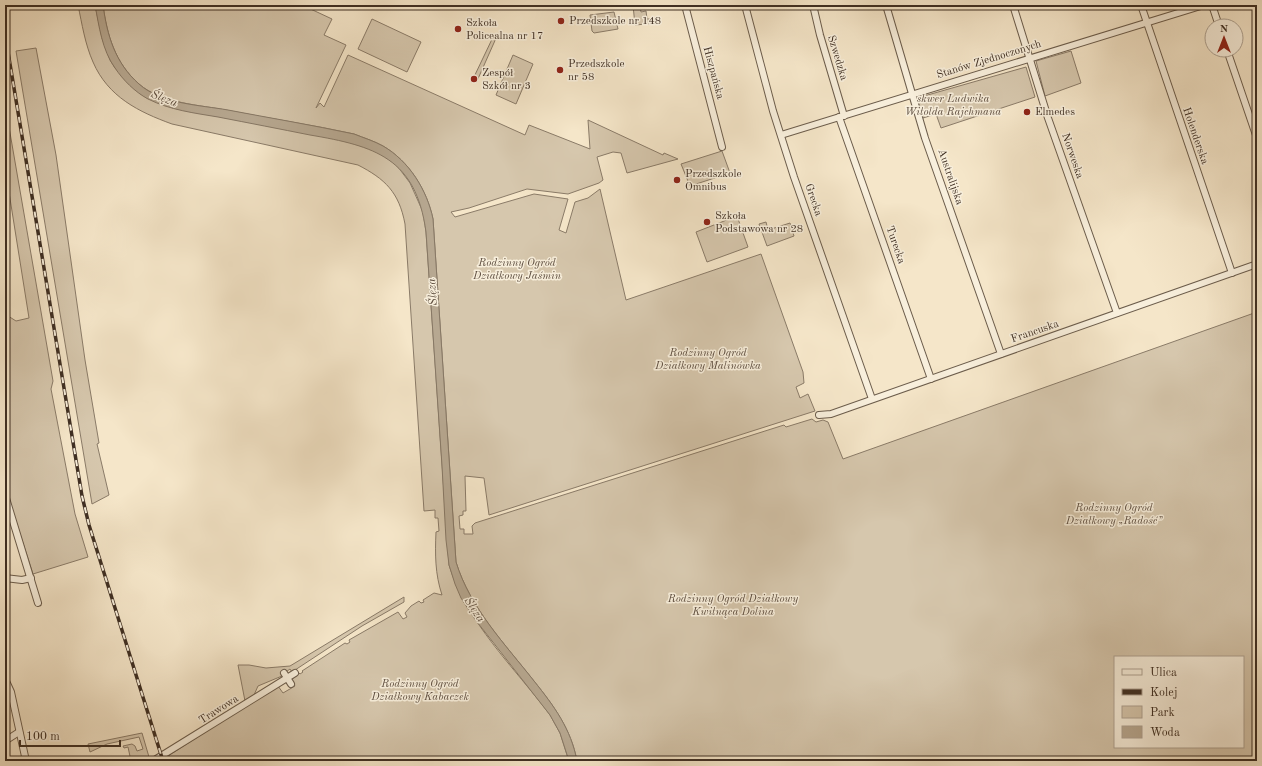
<svg xmlns="http://www.w3.org/2000/svg" width="1262" height="766" font-family="'Old Standard TT',serif">
<rect width="100%" height="100%" fill="#f5e6c9"/>
<filter id="stains"><feTurbulence type="fractalNoise" baseFrequency=".005" numOctaves="4"/><feColorMatrix values="0 0 0 0 .2 0 0 0 0 .09 0 0 0 0 .02 0 0 0 .5 -.17"/></filter>
<radialGradient id="worn" r=".72"><stop offset=".6" stop-color="#630" stop-opacity="0"/><stop offset="1" stop-color="#630" stop-opacity=".3"/></radialGradient>
<!-- green -->
<g fill="#d6c7ad" stroke="#8a7b68" fill-rule="evenodd">
<path d="M78 5H95L102 38 110 60 115 68 139 93 147 98 173 108 344 140 376 151 385 156 398 167 410 183 423 212 426 232 449 565C466 622 515 668 550 715L560 733 569 761H171L168 757 171 754 268 692 278 686 283 693 295 686 291 680 299 673 300 674 303 672 302 671 345 643 347 644 350 642 349 640 398 612 403 619 407 617 405 613 411 606 419 601 421 603 424 602 423 600 434 593 442 595C435 574 435 554 436 532L439 531 438 518H435V510L424 511 405 224C399 192 385 179 358 165L172 124C139 112 108 97 93 62 85 44 82 24 78 5Z"/>
<path d="M103 5H208L211 9 217 5H269L275 8 277 5H302L332 19 324 35 346 45 316 108 320 103 324 107 348 55 525 135 529 125 590 149 588 120 663 155 664 153 678 159 627 173 621 153 613 152 597 157 603 180 599 183 568 194 527 189 469 208 451 212 455 217 534 194 568 199 559 230 566 233 575 202 588 198 600 189 626 300 761 254 803 372 804 383 796 387 800 398 808 394 815 411 489 515 484 478 465 476 466 511H463V515L459 516 460 529H464V534H473L472 526 475 523 784 425 786 427 812 419 816 422 823 420 828 422 843 459 1257 312V761H577C571 729 554 706 534 681 505 644 470 608 456 562L433 219C427 190 409 161 383 146 374 141 364 138 354 134 313 125 272 119 231 111 202 105 162 104 139 84 115 63 107 35 103 5ZM1115 657H1243V747H1115Z"/>
<polygon points="633,5 640,5 641,12 646,11 647,19 657,19 657,23 635,25"/>
<polygon points="614,12 618,29 594,33 592,31 590,15"/>
<polygon points="372,19 421,42 407,72 358,49"/>
<polygon points="494,35 497,36 477,81 473,79"/>
<polygon points="36,48 56,155 85,360 99,443 97,444 109,495 92,504 16,51"/>
<polygon points="1071,51 1081,83 1045,96 1036,61"/>
<polygon points="513,55 533,64 516,104 496,95"/>
<polygon points="1026,67 1035,97 941,128 936,114 923,118 917,98"/>
<polygon points="5,104 53,381 51,389 75,514 88,557 33,574 5,487 5,314 16,321 29,318 8,186 5,186"/>
<polygon points="722,151 730,173 690,186 681,164"/>
<polygon points="737,216 748,247 707,262 696,232"/>
<polygon points="766,222 768,230 790,223 794,236 767,246 759,224"/>
<polygon points="404,597 404,602 362,626 292,672 290,669 283,674 282,676 258,686 254,695 245,701 238,665 249,665 266,668 290,666"/>
<polygon points="142,733 149,757 142,761 131,761 128,747 124,748 123,746 132,744 135,746 137,751 143,749 139,737 107,744 90,752 88,744"/>
</g>
<!-- water -->
<path fill="#b7a891" stroke="#877865" d="M95 5H103C107 35 115 63 139 84 161 104 200 105 228 110 270 118 312 125 354 134 364 138 374 141 383 146 409 161 427 190 433 219L456 562C470 608 505 644 534 681 554 706 571 729 577 761H569L560 733 550 715 474 618 461 598 455 584 449 565 446 540 442 466 426 232C416 158 375 146 310 135 280 129 249 123 218 117 194 113 170 110 148 99 135 92 123 80 115 68 102 50 99 26 95 5Z"/>
<g fill="none" stroke-linecap="round" stroke-linejoin="round">
<defs>
<g id="street">
<polyline points="685,5 722,147"/>
<polyline points="745,5 773,111 794,177 872,399"/>
<polyline points="813,5 820,35 844,116"/>
<polyline points="886,5 925,138 1001,354"/>
<polyline points="1013,5 1048,118 1117,313"/>
<polyline points="1141,5 1232,273"/>
<polyline points="1212,5 1219,26"/>
<polyline points="1227,50 1257,138"/>
<polyline points="839,117 931,379"/>
<polyline points="781,135 1204,5"/>
<polyline points="819,415 831,414 1257,264"/>
<polyline points="5,495 38,603"/>
<polyline points="5,578 22,580 31,578"/>
<polyline points="284,673 291,684"/>
<polyline points="5,679 11,692 26,761"/>
<polyline points="5,741 19,732"/>
<polyline points="153,761 295,673"/>
</g>
</defs>
<!-- street casing -->
<use href="#street" stroke="#6c5d4c" stroke-width="8"/>
<!-- street -->
<use href="#street" stroke="#f8efdc" stroke-width="6"/>
<defs>
<polyline id="rail" points="5,34 82,496 89,525 163,761"/>
</defs>
<!-- rail casing -->
<use href="#rail" stroke="#3f2f23" stroke-width="3.5"/>
<!-- rail -->
<use href="#rail" stroke="#f8efdc" stroke-width="2" stroke-dasharray="6" stroke-linecap="butt"/>
</g>
<!-- markers -->
<g fill="#8f2418" stroke="#f8efdc" stroke-width="1.5">
<circle cx="561" cy="21" r="4"/>
<circle cx="458" cy="29" r="4"/>
<circle cx="560" cy="70" r="4"/>
<circle cx="474" cy="79" r="4"/>
<circle cx="1027" cy="112" r="4"/>
<circle cx="677" cy="180" r="4"/>
<circle cx="707" cy="222" r="4"/>
</g>
<g text-anchor="middle" dominant-baseline="central" stroke-width="3" stroke-linejoin="round" paint-order="stroke">
<!-- poi labels -->
<g font-size="11" fill="#3f2f23" stroke="#f8efdc" text-anchor="start">
<text x="569" y="21">Przedszkole nr 148</text>
<text x="466" y="23">Szkoła<tspan x="466" dy="13">Policealna nr 17</tspan></text>
<text x="568" y="64">Przedszkole<tspan x="568" dy="13">nr 58</tspan></text>
<text x="482" y="73">Zespół<tspan x="482" dy="13">Szkół nr 3</tspan></text>
<text x="1035" y="112">Elmedes</text>
<text x="685" y="174">Przedszkole<tspan x="685" dy="13">Omnibus</tspan></text>
<text x="715" y="216">Szkoła<tspan x="715" dy="13">Podstawowa nr 28</tspan></text>
</g>
<!-- street labels -->
<g font-size="11" fill="#3f2f23" stroke="#f8efdc">
<text transform="translate(837 58) rotate(73)">Szwedzka</text>
<text transform="translate(989 60) rotate(-17)">Stanów Zjednoczonych</text>
<text transform="translate(713 73) rotate(75)">Hiszpańska</text>
<text transform="translate(1195 136) rotate(71)">Holenderska</text>
<text transform="translate(1072 156) rotate(71)">Norweska</text>
<text transform="translate(950 177) rotate(71)">Australijska</text>
<text transform="translate(813 200) rotate(71)">Grecka</text>
<text transform="translate(895 245) rotate(71)">Turecka</text>
<text transform="translate(1035 332) rotate(-19)">Francuska</text>
<text transform="translate(219 710) rotate(-32)">Trawowa</text>
</g>
<!-- park labels -->
<g font-size="11" font-style="italic" fill="#5d4d3f" stroke="#f8efdc">
<text x="953" y="99">skwer Ludwika<tspan x="953" dy="13">Witolda Rajchmana</tspan></text>
<text x="517" y="263">Rodzinny Ogród<tspan x="517" dy="13">Działkowy Jaśmin</tspan></text>
<text x="708" y="353">Rodzinny Ogród<tspan x="708" dy="13">Działkowy Malinówka</tspan></text>
<text x="1114" y="508">Rodzinny Ogród<tspan x="1114" dy="13">Działkowy „Radość”</tspan></text>
<text x="733" y="599">Rodzinny Ogród Działkowy<tspan x="733" dy="13">Kwitnąca Dolina</tspan></text>
<text x="420" y="684">Rodzinny Ogród<tspan x="420" dy="13">Działkowy Kabaczek</tspan></text>
</g>
<!-- water labels -->
<g font-size="12" font-style="italic" fill="#5d4d3e" stroke="#f8efdc">
<text transform="translate(164 99) rotate(21)">Ślęza</text>
<text transform="translate(433 292) rotate(-94)">Ślęza</text>
<text transform="translate(474 610) rotate(57)">Ślęza</text>
</g>
</g>
<!-- margin -->
<rect width="1262" height="766" fill="none" stroke="#f5e6c9" stroke-width="20"/>
<rect x="6" y="6" width="1250" height="754" fill="none" stroke="#3f2f23" stroke-width="2"/>
<rect x="10" y="10" width="1242" height="746" fill="none" stroke="#3f2f23"/>
<!-- legend -->
<rect x="1114" y="656" width="130" height="92" fill="#f8efdc" stroke="#aea292"/>
<rect x="1122" y="669" width="20" height="6" fill="#f8efdc" stroke="#aea292"/>
<text x="1150" y="676" font-size="12" fill="#3f2f23">Ulica</text>
<rect x="1122" y="689" width="20" height="6" fill="#3f2f23" stroke="#aea292"/>
<text x="1150" y="696" font-size="12" fill="#3f2f23">Kolej</text>
<rect x="1122" y="706" width="20" height="12" fill="#d6c7ad" stroke="#aea292"/>
<text x="1150" y="716" font-size="12" fill="#3f2f23">Park</text>
<rect x="1122" y="726" width="20" height="12" fill="#b7a891" stroke="#aea292"/>
<text x="1150" y="736" font-size="12" fill="#3f2f23">Woda</text>
<!-- north arrow -->
<g transform="translate(1224 38)"><circle r="19" fill="#f8efdc" stroke="#aea292"/>
<path d="M0-3L7 15L0 10L-7 15Z" fill="#8f2418"/>
<text y="-6" font-size="11" font-weight="bold" text-anchor="middle" fill="#3f2f23">N</text>
</g>
<!-- scale -->
<path d="M20 740v6h100v-6" fill="none" stroke="#3f2f23" stroke-width="2"/>
<text x="26" y="740" font-size="12" fill="#3f2f23" stroke="#f8efdc" stroke-width="3" paint-order="stroke">100 m</text>
<rect width="100%" height="100%" filter="url(#stains)"/>
<rect width="100%" height="100%" fill="url(#worn)"/>
</svg>
